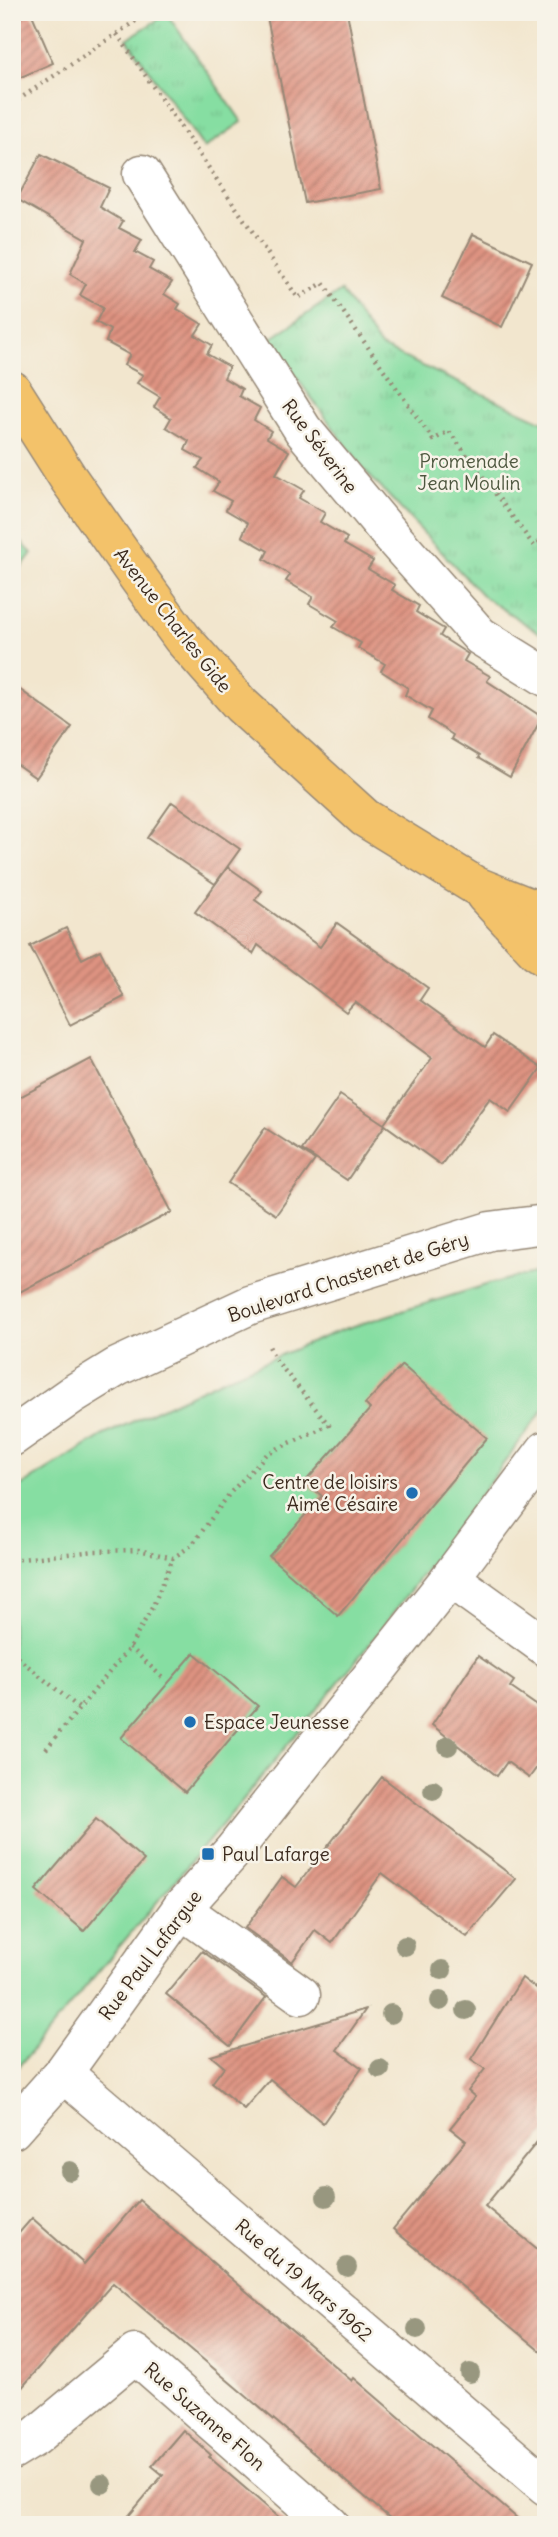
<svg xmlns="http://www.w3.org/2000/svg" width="558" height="2537" font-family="Delius,sans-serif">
<defs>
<pattern id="park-tufts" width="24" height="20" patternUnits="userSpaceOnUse" patternTransform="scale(1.75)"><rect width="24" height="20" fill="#86dea2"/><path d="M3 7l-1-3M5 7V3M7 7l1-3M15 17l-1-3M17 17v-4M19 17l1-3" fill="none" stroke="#75bf8b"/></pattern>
<pattern id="building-hatch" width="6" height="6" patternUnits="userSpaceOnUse" patternTransform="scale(1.75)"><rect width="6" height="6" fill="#de9381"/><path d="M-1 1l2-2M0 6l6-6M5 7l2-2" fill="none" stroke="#b57869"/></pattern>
</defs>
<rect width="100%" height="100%" fill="#f7f3e8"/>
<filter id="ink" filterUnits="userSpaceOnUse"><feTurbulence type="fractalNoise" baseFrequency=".0143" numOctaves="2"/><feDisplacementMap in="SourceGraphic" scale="14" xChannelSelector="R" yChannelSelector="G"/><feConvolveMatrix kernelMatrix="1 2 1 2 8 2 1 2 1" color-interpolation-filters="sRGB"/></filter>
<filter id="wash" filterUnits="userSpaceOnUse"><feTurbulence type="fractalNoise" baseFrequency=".00686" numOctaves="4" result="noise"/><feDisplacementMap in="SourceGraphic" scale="28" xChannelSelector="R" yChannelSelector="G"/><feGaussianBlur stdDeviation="1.57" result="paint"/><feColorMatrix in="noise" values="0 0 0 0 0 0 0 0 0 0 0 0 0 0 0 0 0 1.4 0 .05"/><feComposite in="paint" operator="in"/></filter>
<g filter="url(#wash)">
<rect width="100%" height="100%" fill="#f2e6ce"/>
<!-- grass -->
<polygon fill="#86dea2" stroke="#608460" stroke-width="2" points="546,1270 546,1406 380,1631 242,1801 12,2074 12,1492 102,1436 223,1379 341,1330 489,1284"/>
<!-- park -->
<g fill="url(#park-tufts)" stroke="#608460" stroke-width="2">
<polygon points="167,14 242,122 204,148 127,39"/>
<polygon points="341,291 381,347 546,423 546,637 484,597 365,471 269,340"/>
<polygon points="12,533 32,553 12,579"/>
</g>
<g id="blocks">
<!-- building -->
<g fill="url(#building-hatch)">
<polygon points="12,12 31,12 53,63 12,81"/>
<polygon points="266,12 347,12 381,189 305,203"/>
<polygon points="41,154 109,188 100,207 123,221 119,228 142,240 135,252 153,262 149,269 172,282 164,294 180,304 177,309 202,324 195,335 212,345 207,354 229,367 224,378 242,389 239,396 260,408 254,420 271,431 267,438 289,451 276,474 304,490 299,498 325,513 320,522 347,538 344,544 373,561 368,569 395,585 392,590 419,606 416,612 444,629 440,636 468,654 464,661 490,676 487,681 542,717 510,777 478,758 479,756 451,739 453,735 428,719 432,711 405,695 408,688 381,671 385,664 358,648 361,643 333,627 338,621 309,604 313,597 286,581 290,575 264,559 268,551 242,536 248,523 226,510 231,501 213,491 219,482 197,468 203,460 185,450 189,441 166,427 171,418 154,407 160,397 137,383 143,375 124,365 130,355 106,342 110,330 96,322 103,308 80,295 86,284 70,274 86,239 17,199"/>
<polygon points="473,234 532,262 502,327 442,298"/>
<polygon points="12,684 72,727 36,778 12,761"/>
<polygon points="172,802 240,849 215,884 147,838"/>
<polygon points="228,867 262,891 255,900 320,947 337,923 428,988 420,1000 485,1047 493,1035 541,1068 510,1112 490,1098 441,1165 385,1125 347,1180 302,1150 340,1095 384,1124 432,1058 355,1002 346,1012 258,945 253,954 195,912"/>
<polygon points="66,928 82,959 100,950 124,997 70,1025 30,946"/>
<polygon points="91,1059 172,1212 12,1296 12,1101"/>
<polygon points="265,1128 315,1160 276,1215 228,1183"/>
<polygon points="402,1365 487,1438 338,1616 269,1556 322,1496 305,1482 370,1409 365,1404"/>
<polygon points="194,1653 258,1706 185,1792 121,1738"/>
<polygon points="478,1656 514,1681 510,1687 546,1712 546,1755 529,1778 507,1762 497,1776 432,1725"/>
<polygon points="382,1777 516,1879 467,1937 382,1873 332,1943 315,1930 292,1962 245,1928 282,1877 296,1887"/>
<polygon points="96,1819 144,1860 84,1931 36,1890"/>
<polygon points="202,1951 266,1997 230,2046 166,1994"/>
<polygon points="522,1978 546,1996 546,2131 485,2206 546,2256 546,2356 393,2229 466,2141 450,2128 475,2097 468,2091 485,2069 471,2059"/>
<polygon points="366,2009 337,2050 362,2068 323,2123 270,2079 244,2109 212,2083 224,2067 211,2056"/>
<polygon points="139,2200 352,2381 354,2378 525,2525 398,2525 113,2283 12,2399 12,2241 32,2218 84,2264"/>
<polygon points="183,2430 211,2455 209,2457 288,2525 121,2525 163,2475 152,2466"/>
</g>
</g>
</g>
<g filter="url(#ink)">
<use href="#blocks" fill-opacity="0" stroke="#968876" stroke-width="2"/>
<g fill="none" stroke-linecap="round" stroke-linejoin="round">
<defs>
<g id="minor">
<polyline points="142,174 303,430 394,539 480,636 546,677"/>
<polyline points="12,1437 73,1394 117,1367 250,1305 490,1231 546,1224"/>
<polyline points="450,1578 546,1647"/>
<polyline points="181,1909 301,1995"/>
<polyline points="63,2073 546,2486"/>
<polyline points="12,2130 63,2073 181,1909 233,1851 450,1578 546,1450"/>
<polyline points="12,2451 35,2437 135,2354 330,2525"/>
</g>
<g id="major">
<polyline points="12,390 68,478 139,579 182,638 241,705 365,818 476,886 546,914"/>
<polyline points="485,895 537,951 546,957"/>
</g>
</defs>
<!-- minor casing -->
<use href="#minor" stroke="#968876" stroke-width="41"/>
<!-- major casing -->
<use href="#major" stroke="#968876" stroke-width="41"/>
<!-- path -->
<g stroke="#968876" stroke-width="4.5" stroke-dasharray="2 5" stroke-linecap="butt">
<polyline points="117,34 298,298 323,283 433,440 449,431 534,546 546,537"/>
<polyline points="12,104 149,12"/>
<polyline points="12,1560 95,1551 139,1550 173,1558 192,1545 230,1493 268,1453 329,1425 275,1359 268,1344"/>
<polyline points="130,1647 163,1678"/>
<polyline points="12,1653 79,1708"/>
<polyline points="46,1749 130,1647 153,1606 173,1558"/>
</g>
<!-- minor -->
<use href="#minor" stroke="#fff" stroke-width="38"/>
<!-- major -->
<use href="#major" stroke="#f3c26a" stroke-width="38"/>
</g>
<!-- trees -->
<g fill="#98977f">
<circle cx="448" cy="1746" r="10"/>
<circle cx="433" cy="1790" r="10"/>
<circle cx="405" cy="1946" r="10"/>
<circle cx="442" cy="1970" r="10"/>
<circle cx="440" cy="2001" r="10"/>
<circle cx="466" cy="2010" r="10"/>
<circle cx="391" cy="2014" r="10"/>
<circle cx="380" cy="2069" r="10"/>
<circle cx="70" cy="2171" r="10"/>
<circle cx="326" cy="2197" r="10"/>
<circle cx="347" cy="2267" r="10"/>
<circle cx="417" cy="2329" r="10"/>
<circle cx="470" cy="2373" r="10"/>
<circle cx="102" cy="2484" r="10"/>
</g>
</g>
<!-- markers -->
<g fill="#1f6fb2" stroke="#f7f3e8" stroke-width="2.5">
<circle cx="412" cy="1493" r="7"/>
<circle cx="190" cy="1722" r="7"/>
<rect x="201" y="1847" width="14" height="14" rx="3.5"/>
</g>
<g text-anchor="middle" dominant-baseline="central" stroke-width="5" stroke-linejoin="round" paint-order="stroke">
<!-- street labels -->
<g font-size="19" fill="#3b2a1e" stroke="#f7f3e8">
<text transform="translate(320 446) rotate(53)">Rue Séverine</text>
<text transform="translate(173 620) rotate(52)">Avenue Charles Gide</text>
<text transform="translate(348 1277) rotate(-18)">Boulevard Chastenet de Géry</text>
<text transform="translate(150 1955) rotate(-53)">Rue Paul Lafargue</text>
<text transform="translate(304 2280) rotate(41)">Rue du 19 Mars 1962</text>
<text transform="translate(205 2416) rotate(41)">Rue Suzanne Flon</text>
</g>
<!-- park labels -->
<g font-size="19" fill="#4e573f" stroke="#f7f3e8">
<text x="469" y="461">Promenade<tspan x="469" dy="22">Jean Moulin</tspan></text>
</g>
<!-- poi labels -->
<g font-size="19" fill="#3b2a1e" stroke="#f7f3e8" text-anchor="start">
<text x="398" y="1482" text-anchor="end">Centre de loisirs<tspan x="398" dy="22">Aimé Césaire</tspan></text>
<text x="204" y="1722">Espace Jeunesse</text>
<text x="222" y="1854">Paul Lafarge</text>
</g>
</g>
<!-- margin -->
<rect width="558" height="2537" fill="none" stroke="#f7f3e8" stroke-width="42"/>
</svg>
